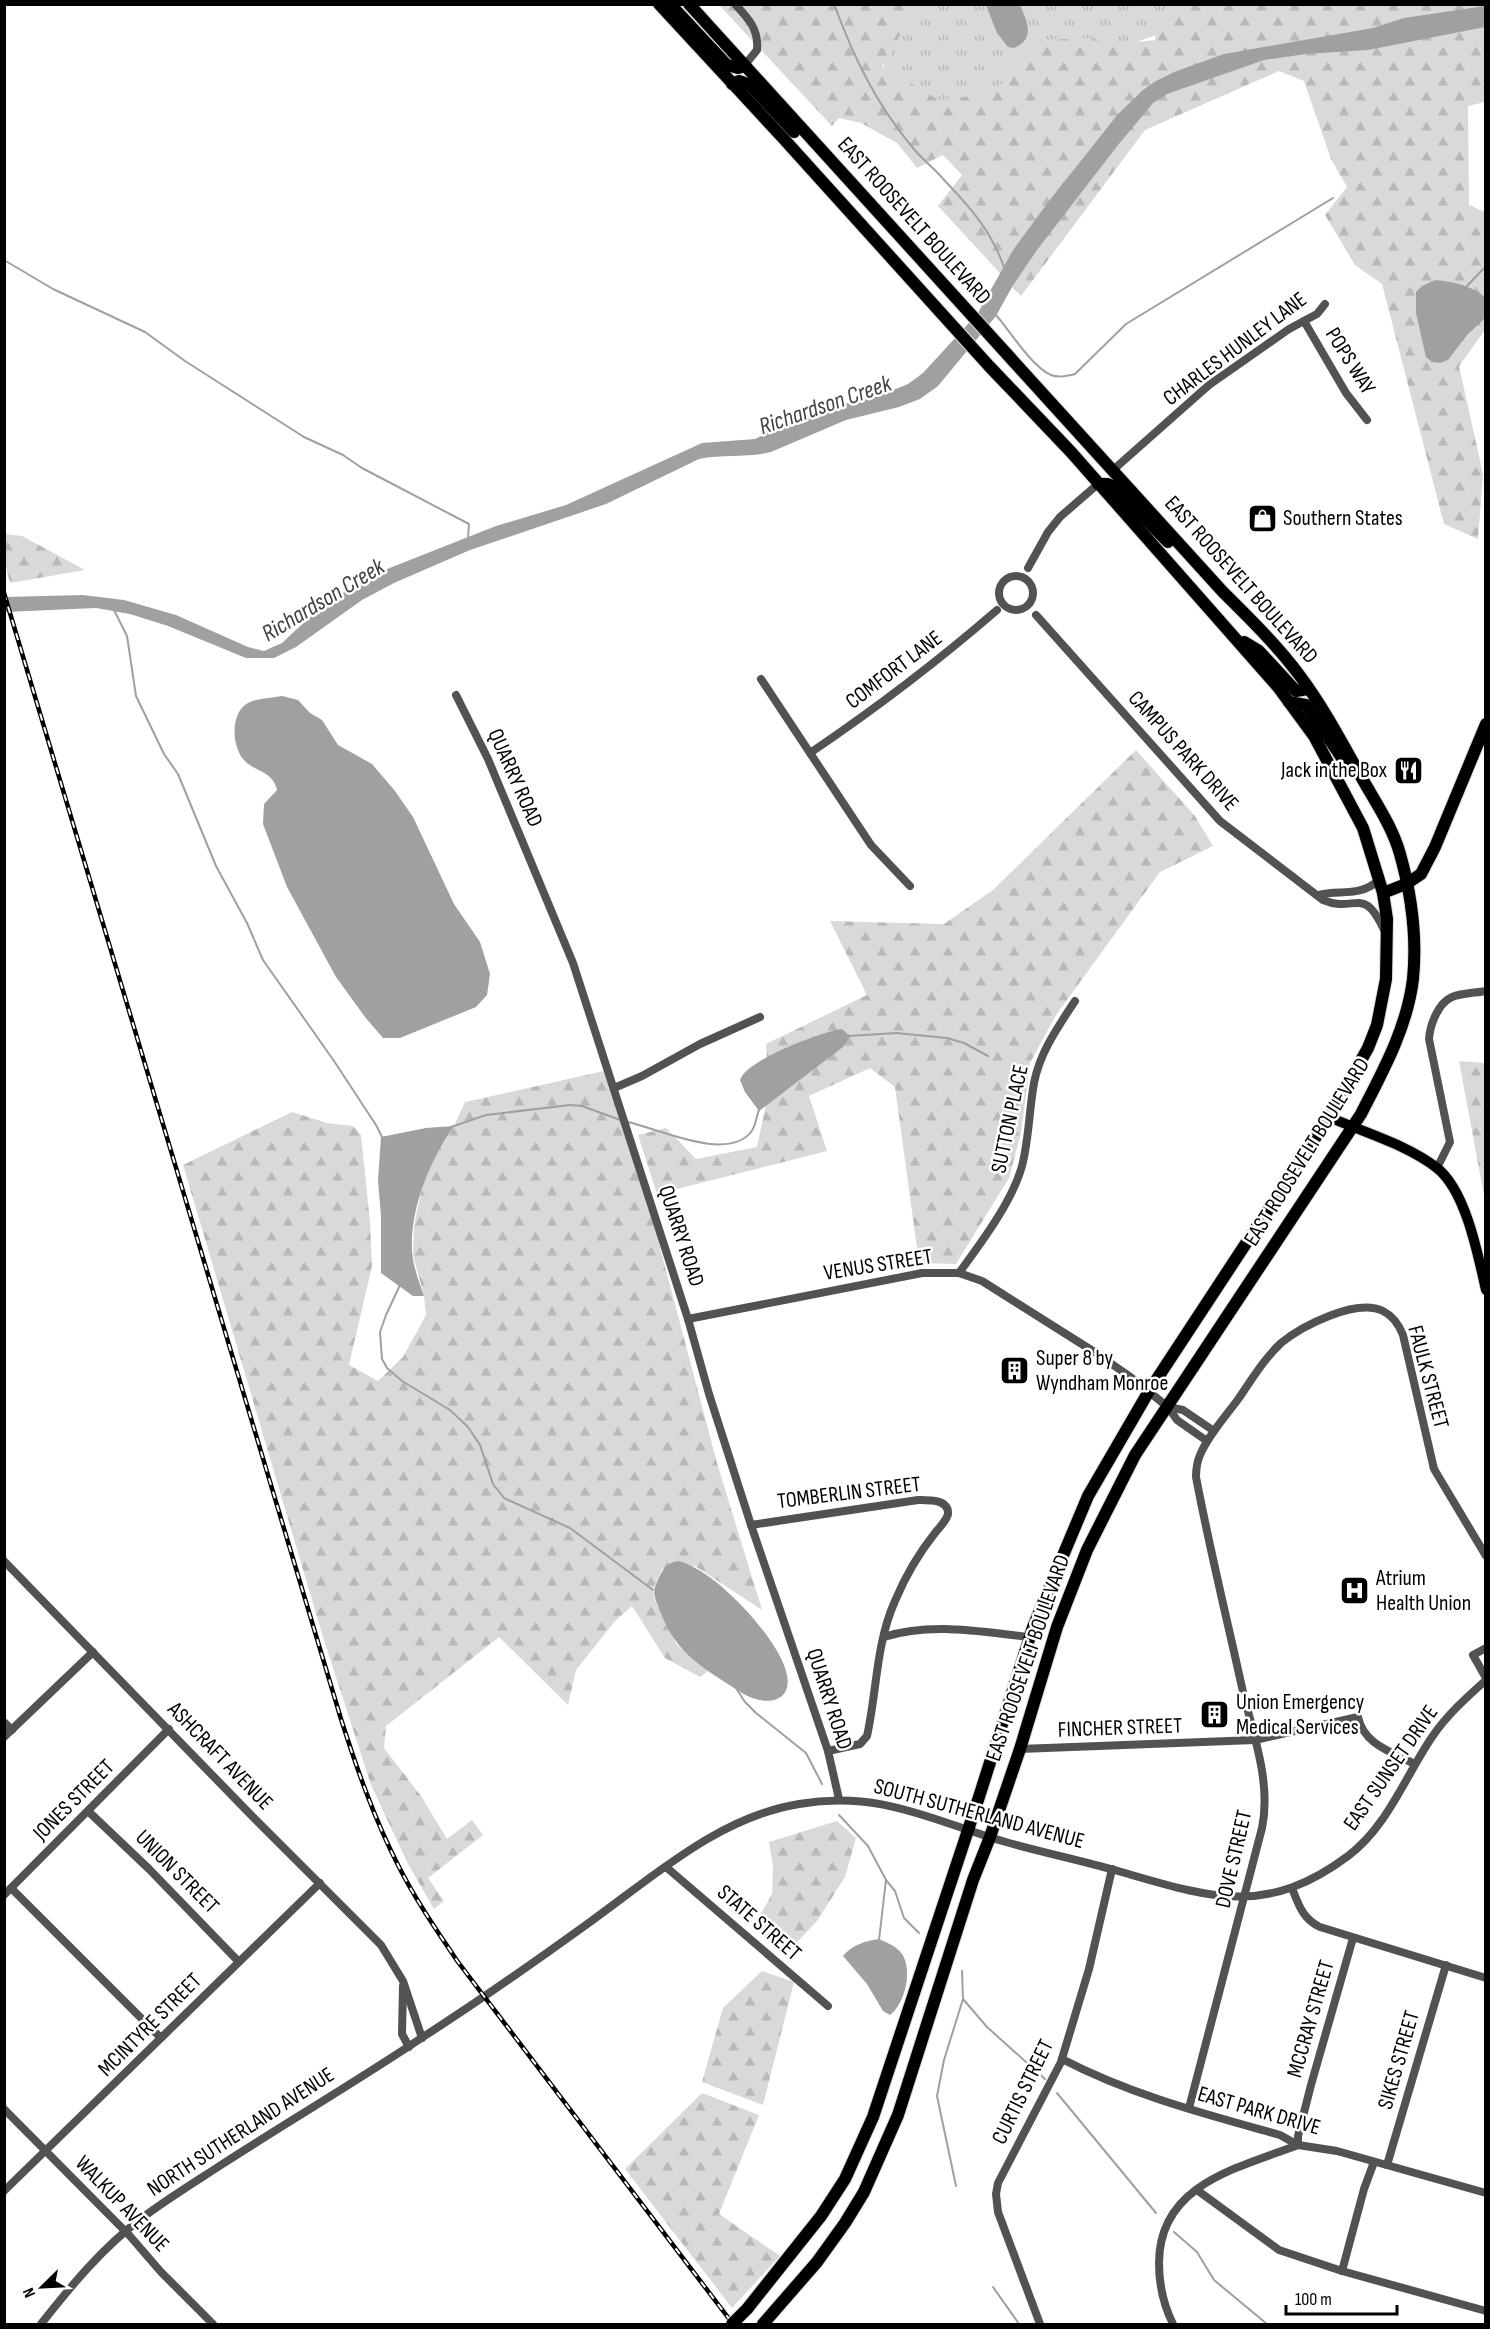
<svg xmlns="http://www.w3.org/2000/svg" width="1490" height="2329" font-family="'Sofia Sans Condensed',sans-serif">
<defs>
<pattern id="grass-tufts" width="24" height="20" patternUnits="userSpaceOnUse" patternTransform="scale(1.5)"><rect width="24" height="20" fill="#d9d9d9"/><path d="M3 7l-1-3M5 7V3M7 7l1-3M15 17l-1-3M17 17v-4M19 17l1-3" fill="none" stroke="#b8b8b8"/></pattern>
<pattern id="forest-firs" width="22" height="20" patternUnits="userSpaceOnUse" patternTransform="scale(1.5)"><rect width="22" height="20" fill="#d9d9d9"/><path d="M5 1l3.5 6h-7zM16 11l3.5 6h-7z" fill="#b8b8b8"/></pattern>
</defs>
<rect width="100%" height="100%" fill="#fff"/>
<!-- grass -->
<polygon fill="url(#grass-tufts)" points="860,5 1237,5 931,118 888,76"/>
<!-- forest -->
<g fill="url(#forest-firs)">
<polygon points="719,5 915,5 889,57 882,66 939,100 979,95 1003,83 1009,65 1038,40 1092,38 1112,45 1155,40 1156,27 1184,5 1485,5 1485,102 1468,106 1469,205 1485,212 1485,330 1459,366 1483,474 1478,539 1444,524 1382,284 1355,265 1325,215 1347,187 1331,159 1304,81 1279,71 1145,130 1021,296 938,206 962,175 943,155 917,168 897,143 861,123 839,118 832,126"/>
<polygon points="5,534 22,536 85,570 10,583 5,563"/>
<polygon points="1136,750 1195,816 1213,846 1160,872 1056,1015 1030,1063 1021,1133 1009,1178 956,1264 919,1263 895,1087 870,1068 809,1096 827,1151 657,1194 638,1135 666,1128 696,1159 757,1147 769,1090 766,1044 867,995 830,921 944,924 993,890"/>
<polygon points="1459,1061 1485,1063 1485,1201"/>
<polygon points="604,1071 657,1236 717,1463 762,1610 695,1566 662,1569 653,1590 654,1598 677,1645 708,1671 700,1677 665,1658 632,1606 615,1621 576,1670 568,1705 499,1637 386,1726 384,1748 421,1796 447,1839 472,1820 483,1835 428,1878 444,1901 434,1909 408,1864 371,1785 323,1637 183,1165 292,1112 327,1123 353,1126 361,1135 370,1222 372,1266 349,1365 378,1381 403,1357 426,1315 424,1296 413,1255 414,1226 422,1187 431,1163 454,1126 465,1102"/>
<polygon points="837,1821 856,1838 845,1877 817,1921 784,1956 753,1928 772,1894 773,1867 769,1842"/>
<polygon points="762,1971 794,1982 763,2105 702,2082 723,2008"/>
<polygon points="702,2093 759,2115 719,2214 780,2256 732,2308 625,2169"/>
</g>
<!-- water -->
<g fill="#a0a0a0">
<path d="M986 5H1020C1027 21 1036 39 1014 48L1008 47 997 33Z"/>
<path d="M1485 6V27L1368 50 1306 54 1264 60 1167 94 1153 103 1118 145 1037 250 1012 287 996 316 938 386 920 399 899 407 846 420 771 452C748 458 723 454 699 459L606 504 470 550 394 583 362 600 296 647 274 658H246L168 626 130 614 96 608 5 612 4 597 83 595 124 600 176 615 248 647 264 651 282 643 312 615 337 596 382 571 496 526 566 505 702 443 755 439 811 411 876 397 908 384 923 373 978 313 1013 250 1049 201 1118 114 1143 90 1156 81 1174 72 1224 54 1373 28 1404 18Z"/>
<path d="M1435 280C1454 282 1470 285 1485 297V318L1467 335 1448 360 1440 363 1432 362 1426 357 1416 313V292L1422 286Z"/>
<path d="M282 696 298 700 310 713 322 720 338 745 372 764 395 791 413 817 454 904 480 942 490 974 487 995 476 1007 400 1038H383L365 1017 336 977 287 887 263 824 264 804 277 790C273 771 255 772 244 760 231 746 230 710 250 702 260 698 272 698 282 696Z"/>
<path d="M842 1029 850 1036 843 1047 759 1111 745 1092 740 1080C746 1060 821 1032 842 1029Z"/>
<path d="M454 1126C430 1160 410 1208 412 1251 413 1266 419 1282 424 1296H413L381 1273V1216L378 1180 381 1137 426 1128Z"/>
<path d="M678 1561C713 1568 774 1634 785 1668 797 1702 766 1708 742 1693 704 1668 677 1656 660 1611 656 1599 651 1594 657 1582 662 1571 665 1563 678 1561Z"/>
<path d="M879 1939C888 1943 896 1946 902 1954 913 1970 905 2004 890 2015L883 2011 867 1984 843 1956C852 1945 865 1941 879 1939Z"/>
</g>
<g fill="none" stroke-linecap="round" stroke-linejoin="round">
<!-- stream -->
<g stroke="#a0a0a0" stroke-width="2">
<path d="M834 4C854 58 876 104 913 148 923 160 935 169 945 181 971 208 991 231 1004 267"/>
<polyline points="4,260 53,289 145,332 185,361 304,437 343,455 362,468 469,524 468,538"/>
<polyline points="1467,286 1486,266"/>
<path d="M996 315C1010 331 1032 367 1051 375 1059 378 1067 376 1075 374L1126 324 1333 198"/>
<polyline points="114,610 127,636 136,696 164,754 178,774 216,866 247,923 263,960 334,1061 376,1125 383,1139"/>
<polyline points="849,1036 896,1033 947,1038 964,1043 988,1056"/>
<path d="M628 1122C659 1129 727 1162 751 1132 756 1126 756 1117 759 1110"/>
<polyline points="451,1127 486,1115 570,1105 582,1106 623,1121"/>
<polyline points="400,1285 386,1315 380,1332 382,1359 387,1368 402,1381 450,1410 468,1427 480,1445 493,1484 504,1498 570,1528 653,1590"/>
<polyline points="736,1688 745,1702 756,1713 806,1753 822,1784"/>
<polyline points="839,1815 868,1846 886,1880 895,1891 904,1918 919,1933"/>
<polyline points="879,1940 886,1880"/>
<polyline points="963,1999 987,2027 1045,2079"/>
<polyline points="1057,2093 1156,2213"/>
<polyline points="956,2186 937,2096 944,2060 963,1999 962,1971"/>
<polyline points="1174,2232 1197,2252 1214,2280 1267,2324"/>
<polyline points="993,2287 1019,2324"/>
</g>
<defs>
<path id="major" d="M1329 1117C1363 1132 1408 1145 1437 1168 1466 1191 1478 1255 1486 1290"/>
<g id="highway">
<polyline points="659,4 783,138 989,366 1071,452 1278,687 1314,736 1363,828 1383,893 1387,919 1386,979 1377,1025 1368,1048 1329,1117 1149,1391 1088,1496 1033,1627 979,1797 873,2117 845,2179 821,2216 747,2309"/>
<polyline points="670,4 727,65 738,68 744,66"/>
<path d="M689 4 1223 592C1250 619 1277 645 1300 676 1324 708 1343 745 1363 780 1376 803 1393 828 1400 854 1411 893 1417 938 1413 979 1407 1028 1383 1071 1361 1114L1135 1455 1087 1550 1057 1627 1020 1749 990 1837 973 1880 898 2115 864 2192 845 2223 817 2262 763 2324"/>
<polyline points="732,84 739,81 750,85 794,132"/>
<polyline points="1098,484 1108,484 1114,487 1168,542"/>
<polyline points="1244,642 1259,651 1296,691 1308,689"/>
<polyline points="1289,702 1306,705 1346,764"/>
<polyline points="1383,893 1406,884 1421,874 1435,847 1486,724"/>
</g>
</defs>
<!-- major casing -->
<use href="#major" stroke="#dbdbdb" stroke-width="12"/>
<!-- highway casing -->
<use href="#highway" stroke="#dbdbdb" stroke-width="14"/>
<!-- minor -->
<g stroke="#525252" stroke-width="8">
<path d="M735 4C748 18 759 29 757 50L744 66"/>
<polyline points="1304,321 1346,393 1367,420"/>
<polyline points="1113,470 1209,385 1289,329 1317,314 1325,304"/>
<polyline points="1028,568 1048,532 1060,517 1098,484"/>
<circle cx="1016" cy="593" r="17"/>
<path d="M1036 615 1220 821 1323 900C1356 914 1363 883 1385 932"/>
<polyline points="761,679 871,845 910,886"/>
<polyline points="456,695 488,759 573,963 688,1319 709,1394 751,1525 828,1751 839,1799"/>
<path d="M810 753C875 709 937 662 997 610"/>
<path d="M1318 895C1339 889 1359 898 1379 880"/>
<polyline points="614,1088 642,1076 700,1044 760,1017"/>
<path d="M1437 1168 1450 1142 1429 1039C1430 1025 1438 1003 1452 997 1462 993 1475 993 1486 991"/>
<path d="M959 1273C981 1243 1012 1202 1022 1166 1029 1139 1029 1111 1034 1083 1040 1052 1058 1027 1075 1001"/>
<polyline points="688,1319 922,1273 959,1273 982,1281 1096,1353 1129,1376 1168,1407 1177,1420 1207,1441"/>
<polyline points="1168,1407 1183,1410 1214,1431"/>
<path d="M751 1525 918 1500C928 1500 949 1499 948 1514 947 1520 939 1528 935 1533 919 1553 905 1577 895 1601 876 1643 877 1691 867 1736L860 1744 828 1751"/>
<polyline points="4,1561 252,1816 381,1945 403,1981 422,2038"/>
<path d="M884 1637C932 1622 981 1632 1030 1637"/>
<polyline points="1486,1648 1473,1655 1486,1678"/>
<polyline points="4,1722 12,1730"/>
<polyline points="4,1737 93,1652"/>
<path d="M1020 1749 1255 1740 1358 1717C1364 1745 1392 1752 1415 1764"/>
<polyline points="88,1811 149,1869 239,1962"/>
<polyline points="666,1867 828,2006"/>
<polyline points="11,1888 161,2038"/>
<path d="M1292 1888C1299 1906 1303 1919 1320 1927L1486 1978"/>
<polyline points="4,1895 169,1729"/>
<polyline points="403,1986 402,2034 409,2047"/>
<path d="M1062 2059C1131 2095 1205 2114 1280 2135L1298 2145 1337 2151 1486 2193"/>
<path d="M1189 2108 1262 1828C1272 1780 1251 1729 1241 1683 1226 1615 1209 1546 1196 1477 1196 1469 1197 1462 1200 1455 1209 1434 1226 1416 1239 1398 1252 1379 1264 1359 1281 1343 1302 1326 1356 1298 1383 1311 1393 1316 1399 1325 1403 1335L1434 1469 1486 1556"/>
<polyline points="4,2109 129,2235 161,2272 213,2324"/>
<polyline points="1387,2165 1446,1965"/>
<polyline points="1197,2190 1279,2250 1342,2271 1486,2311"/>
<polyline points="4,2191 320,1883"/>
<polyline points="1342,2271 1364,2189 1374,2162"/>
<path d="M41 2324C71 2286 102 2248 142 2218 167 2199 195 2182 221 2165 289 2121 359 2080 426 2035 482 1999 536 1961 590 1922 654 1876 719 1817 799 1804 874 1791 924 1816 992 1838 1034 1851 1077 1859 1118 1871 1208 1897 1265 1918 1348 1856 1387 1827 1405 1777 1432 1737 1447 1715 1466 1698 1486 1680"/>
<polyline points="1040,2324 998,2212 996,2194 998,2183 1061,2062 1089,1969 1112,1869"/>
<path d="M1173 2324C1163 2304 1159 2285 1159 2263 1159 2184 1238 2168 1298 2145V2136L1311 2085 1353 1938"/>
</g>
<!-- major -->
<use href="#major" stroke="#000" stroke-width="10"/>
<!-- highway -->
<use href="#highway" stroke="#000" stroke-width="12"/>
<defs>
<path id="rail" d="M4 593 341 1719C357 1769 374 1818 398 1865 415 1899 437 1931 458 1962L733 2324"/>
</defs>
<!-- rail casing -->
<use href="#rail" stroke="#000" stroke-width="4.5"/>
<!-- rail -->
<use href="#rail" stroke="#fff" stroke-width="2" stroke-dasharray="7" stroke-linecap="butt"/>
<defs>
<polyline id="highway-bridge" points="732,2324 747,2309"/>
</defs>
<!-- highway-bridge casing -->
<use href="#highway-bridge" stroke="#dbdbdb" stroke-width="14" stroke-linecap="butt"/>
<!-- highway-bridge -->
<use href="#highway-bridge" stroke="#000" stroke-width="12"/>
</g>
<!-- icons -->
<defs>
<symbol id="shop-square" viewBox="-11 -11 22 22"><rect x="-9" y="-9" width="18" height="18" rx="4" fill="#000" stroke="#fff"/><path d="M-5-2.5h2.3a2.7 3.5 0 0 1 5.4 0H5L5.5 6h-11ZM-1.5-2.5h3a1.5 2.3 0 0 0-3 0Z" fill="#fff"/></symbol>
<symbol id="restaurant-square" viewBox="-11 -11 22 22"><rect x="-9" y="-9" width="18" height="18" rx="4" fill="#000" stroke="#fff"/><path d="M-5-6h1v4h1v-4h1v4h1v-4h1v5L-1.5 .5V6h-2V.5L-5-1ZM5-6V6H3V1.5H1.5Q1.5-4 5-6Z" fill="#fff"/></symbol>
<symbol id="building-square" viewBox="-11 -11 22 22"><rect x="-9" y="-9" width="18" height="18" rx="4" fill="#000" stroke="#fff"/><path d="M-4-6H4V6H1V3H-1V6H-4ZM-2.5-4.3h1.7v1.8h-1.7ZM.8-4.3h1.7v1.8H.8ZM-2.5-1h1.7V.8h-1.7ZM.8-1h1.7V.8H.8Z" fill="#fff"/></symbol>
<symbol id="hospital-square" viewBox="-11 -11 22 22"><rect x="-9" y="-9" width="18" height="18" rx="4" fill="#000" stroke="#fff"/><path d="M-5-5h3v3.5h4V-5h3V5h-3V1.5h-4V5h-3Z" fill="#fff"/></symbol>
</defs>
<g fill-rule="evenodd">
<use href="#shop-square" x="1246" y="502" width="33" height="33"/>
<use href="#restaurant-square" x="1392" y="754" width="33" height="33"/>
<use href="#building-square" x="998" y="1354" width="33" height="33"/>
<use href="#hospital-square" x="1338" y="1574" width="33" height="33"/>
<use href="#building-square" x="1198" y="1698" width="33" height="33"/>
</g>
<g text-anchor="middle" dominant-baseline="central" stroke-width="5" stroke-linejoin="round" paint-order="stroke">
<!-- street labels -->
<g font-size="22" fill="#000" stroke="#fff">
<text transform="translate(914 221) rotate(48)">EAST ROOSEVELT BOULEVARD</text>
<text transform="translate(1235 349) rotate(-37)">CHARLES HUNLEY LANE</text>
<text transform="translate(1350 361) rotate(58)">POPS WAY</text>
<text transform="translate(1241 580) rotate(48)">EAST ROOSEVELT BOULEVARD</text>
<text transform="translate(894 670) rotate(-37)">COMFORT LANE</text>
<text transform="translate(1183 751) rotate(48)">CAMPUS PARK DRIVE</text>
<text transform="translate(515 778) rotate(66)">QUARRY ROAD</text>
<text transform="translate(1010 1119) rotate(-78)">SUTTON PLACE</text>
<text transform="translate(1307 1152) rotate(-58)">EAST ROOSEVELT BOULEVARD</text>
<text transform="translate(681 1236) rotate(72)">QUARRY ROAD</text>
<text transform="translate(878 1265) rotate(-9)">VENUS STREET</text>
<text transform="translate(1428 1377) rotate(75)">FAULK STREET</text>
<text transform="translate(849 1493) rotate(-7)">TOMBERLIN STREET</text>
<text transform="translate(1028 1658) rotate(-71)">EAST ROOSEVELT BOULEVARD</text>
<text transform="translate(829 1699) rotate(72)">QUARRY ROAD</text>
<text transform="translate(1120 1728) rotate(-2)">FINCHER STREET</text>
<text transform="translate(220 1756) rotate(46)">ASHCRAFT AVENUE</text>
<text transform="translate(1391 1768) rotate(-55)">EAST SUNSET DRIVE</text>
<text transform="translate(74 1800) rotate(-45)">JONES STREET</text>
<text transform="translate(979 1814) rotate(15)">SOUTH SUTHERLAND AVENUE</text>
<text transform="translate(1234 1859) rotate(-77)">DOVE STREET</text>
<text transform="translate(177 1872) rotate(45)">UNION STREET</text>
<text transform="translate(759 1923) rotate(41)">STATE STREET</text>
<text transform="translate(1311 2019) rotate(-74)">MCCRAY STREET</text>
<text transform="translate(150 2025) rotate(-45)">MCINTYRE STREET</text>
<text transform="translate(1399 2060) rotate(-74)">SIKES STREET</text>
<text transform="translate(1023 2092) rotate(-64)">CURTIS STREET</text>
<text transform="translate(1259 2111) rotate(16)">EAST PARK DRIVE</text>
<text transform="translate(241 2132) rotate(-33)">NORTH SUTHERLAND AVENUE</text>
<text transform="translate(122 2204) rotate(46)">WALKUP AVENUE</text>
</g>
<!-- poi labels -->
<g font-size="22" fill="#000" stroke="#fff" text-anchor="start">
<text x="1283" y="518">Southern States</text>
<text x="1387" y="770" text-anchor="end">Jack in the Box</text>
<text x="1036" y="1358">Super 8 by<tspan x="1036" dy="25">Wyndham Monroe</tspan></text>
<text x="1376" y="1578">Atrium<tspan x="1376" dy="25">Health Union</tspan></text>
<text x="1236" y="1702">Union Emergency<tspan x="1236" dy="25">Medical Services</tspan></text>
</g>
<!-- water labels -->
<g font-size="24" font-style="italic" fill="#414141" stroke="#fff">
<text transform="translate(825 405) rotate(-19)">Richardson Creek</text>
<text transform="translate(323 600) rotate(-31)">Richardson Creek</text>
</g>
</g>
<!-- border -->
<rect width="1490" height="2329" fill="none" stroke="#000000" stroke-width="12"/>
<!-- north arrow -->
<g transform="translate(42 2287) rotate(246)" stroke="#ffffff" stroke-width="4.5" paint-order="stroke">
<path d="M0-4.5L10 22L0 15L-10 22Z" fill="#000000"/>
<text y="-9" font-size="16" font-weight="bold" text-anchor="middle" fill="#000000">N</text>
</g>
<!-- scale -->
<path d="M1286 2305v9h111v-9" fill="none" stroke="#000000" stroke-width="3"/>
<text x="1295" y="2305" font-size="18" fill="#000000" stroke="#ffffff" stroke-width="4.5" paint-order="stroke">100 m</text>
</svg>
